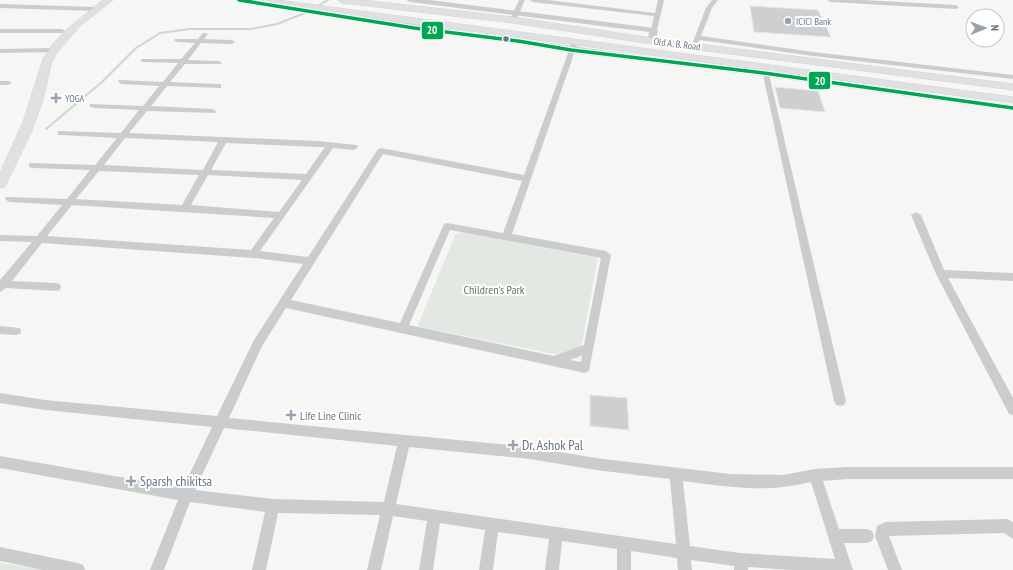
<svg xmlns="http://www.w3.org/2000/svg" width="1013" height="570" font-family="'PT Sans Narrow',sans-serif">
<rect width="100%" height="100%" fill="#f6f6f5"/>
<!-- green -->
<g fill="#e4e8e3">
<polygon points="460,232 598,258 579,359 420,327 418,325 456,233 459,234"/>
<polygon points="0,563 47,570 0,570"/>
</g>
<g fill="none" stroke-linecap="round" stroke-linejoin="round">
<!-- stream -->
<g stroke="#cdd3d7" stroke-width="2">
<polyline points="316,7 328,0"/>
<polyline points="46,129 102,82 136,48 160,33 190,29 251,29 277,24 310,11"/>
</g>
</g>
<!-- building -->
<g fill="#cdcfd0" stroke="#e6e6e5">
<polygon points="750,6 818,10 831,37 754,32"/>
<polygon points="775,87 818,91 825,112 780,108"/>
<polygon points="590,395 627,398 629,430 590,426"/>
</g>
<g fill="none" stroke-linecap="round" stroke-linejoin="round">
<defs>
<g id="secondary">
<polygon points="103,0 113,0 80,26 56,54 51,64 43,100 31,133 6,184 5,187 0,188 0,173 23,122 43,59 52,45 66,30"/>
<polygon points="254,0 278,0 1013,97 1013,103 258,3"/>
<polygon points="338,0 363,0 513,17 652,38 1013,84 1013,90 652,44 513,23 342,3"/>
</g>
</defs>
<!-- secondary casing -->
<use href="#secondary" stroke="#d3d4d5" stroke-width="1"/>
<!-- minor -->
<g fill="#cbcccd" fill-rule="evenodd">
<polygon points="519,0 525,0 516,20 511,21 510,20"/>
<polygon points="530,0 548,0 655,13 658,0 664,0 657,30 654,32 651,30 654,16 533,2"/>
<polygon points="712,0 718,0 712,8 701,36 813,52 1013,75 1013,79 813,56 700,40 697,45 693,45 692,44 706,8"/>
<polygon points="827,0 862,0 956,5 959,7 956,9 830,2"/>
<polygon points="0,4 95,7 98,9 95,11 0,8"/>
<polygon points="0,29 62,29 65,31 62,33 0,33"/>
<path d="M203 33 208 34 204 39 232 40 235 42 232 44 201 43 188 60 219 61 221 62V64H185L170 82 218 84H221V88L167 86 151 106 212 109 216 111 215 113 147 111 129 133 318 141 357 145 358 147 354 150 333 148 260 251 308 257 378 149 381 148 524 175 572 42 577 41 578 42 512 234 606 251 611 255 589 371 585 373 286 308 262 346 229 418 530 447 596 458 730 474 783 475 815 469 847 467H1013V479H847L823 481 839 529H867L872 531 874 536 872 541 867 543H844L853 570H792L748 567V570H734V566L691 560 692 570H678L677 558 631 551V570H617V549L562 541 559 570H545L549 539 498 532 493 570H479L485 530 440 523 433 570H419L427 521 393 516 381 570H367L380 515 278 513 266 570H252L265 512 190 502 164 570H150L178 500 0 468V456L183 488 212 427 45 410 0 403V393L45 400 217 416 254 340 303 264 253 258 42 243 12 281 56 283 60 284 61 287 60 290 56 291 6 288 0 292V280L32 242 0 241V235L37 236 62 205 9 202 5 199 6 197 67 199 90 170 32 168 29 167V163L95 165 117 138 61 135H58V131L121 133 139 110 93 108 89 106 90 104 143 106 159 86 122 84 118 82 119 80 163 82 178 63 143 62 141 61V59H181L195 43 177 42 174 40 175 39H198ZM125 138 218 142 203 170 104 165ZM226 143 318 147H325L306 174 211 170ZM383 154 522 181 503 233 447 223 444 224 400 323 291 300ZM99 171 199 175 182 205 76 199ZM208 175 302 180 279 212 191 205ZM72 205 274 218 251 250 47 236ZM450 230 601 258 584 345 554 356 409 325ZM582 355 581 362 570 360ZM224 428 397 446 384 502 273 499 195 490ZM409 447 530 459 596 470 670 479 676 544 396 504ZM683 481C716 485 750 491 783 487 792 486 802 484 811 482L835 559 740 553 690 546Z"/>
<polygon points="0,49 53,48 56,50 53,52 0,53"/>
<polygon points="764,64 767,66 846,401 844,405 840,406 836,405 834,401 761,66"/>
<polygon points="0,81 8,81 12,83 8,85 0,85"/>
<polygon points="916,212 921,215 944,270 1013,273 1013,281 948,278 1013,398 1013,415 1009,414 936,274 911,215"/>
<polygon points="0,326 20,328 21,331 20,334 16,335 0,334"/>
<polygon points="1007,519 1013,522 1013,539 1004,533 889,536 902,570 888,570 875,536 877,526 886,522"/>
<polygon points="0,547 78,563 83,565 85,570 44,570 0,561"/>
</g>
<!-- tertiary -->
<g fill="#cbcccd" fill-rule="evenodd">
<path d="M235 0H254C506 40 760 70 1013 105V111L764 76 571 53 518 44 414 30 239 2Z"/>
<polygon points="406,0 429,0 654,28 658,30 656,41 652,44 648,41 649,32 410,2"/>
</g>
<!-- secondary -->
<use href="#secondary" fill="#dfe0e1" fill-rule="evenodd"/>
<defs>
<polyline id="bus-1" points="239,0 414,28 518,41 571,50 764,73 1013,108"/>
</defs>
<!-- bus-1 casing -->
<use href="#bus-1" stroke="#fff" stroke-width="5.5"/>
<!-- bus-1 -->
<use href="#bus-1" stroke="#00a651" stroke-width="3.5"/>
</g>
<!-- markers -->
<g fill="#99a3ac" stroke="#fff" stroke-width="1.5">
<circle cx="788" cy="21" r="4"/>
<path d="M54 92h4v4h4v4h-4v4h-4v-4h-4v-4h4z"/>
<path d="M289 409h4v4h4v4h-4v4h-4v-4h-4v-4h4z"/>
<path d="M511 439h4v4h4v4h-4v4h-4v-4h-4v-4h4z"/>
<path d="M129 475h4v4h4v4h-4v4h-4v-4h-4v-4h4z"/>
</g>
<circle fill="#677685" stroke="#fff" stroke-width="1.5" cx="506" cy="39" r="3.5"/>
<g text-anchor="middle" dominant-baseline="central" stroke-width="4" stroke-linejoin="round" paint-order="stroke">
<!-- far-poi labels -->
<g font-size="10" fill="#677685" stroke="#fff" text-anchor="start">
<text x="796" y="21">ICICI Bank</text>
<text x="65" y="98">YOGA</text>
</g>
<!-- far-street labels -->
<g font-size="10" fill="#677685" stroke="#fff">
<text transform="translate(677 44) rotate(7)">Old A. B. Road</text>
</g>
<!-- park labels -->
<g font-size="12" fill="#657762" stroke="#fff">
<text x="494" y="289">Children's Park</text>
</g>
<!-- poi labels -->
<g font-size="12" fill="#677685" stroke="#fff" text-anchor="start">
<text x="300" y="415">Life Line Clinic</text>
</g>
<!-- near-poi labels -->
<g font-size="14" fill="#677685" stroke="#fff" text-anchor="start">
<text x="522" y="445">Dr. Ashok Pal</text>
<text x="140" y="481">Sparsh chikitsa</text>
</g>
</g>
<g stroke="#fff" stroke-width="1.5">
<rect x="421" y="21" width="23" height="19" rx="4" fill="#00a651"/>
<rect x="808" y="71" width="23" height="19" rx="4" fill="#00a651"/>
</g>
<g font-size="11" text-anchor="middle" font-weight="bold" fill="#fff">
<text x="432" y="34">20</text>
<text x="820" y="85">20</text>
</g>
<!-- north arrow -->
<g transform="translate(985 28) rotate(89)"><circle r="19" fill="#ffffff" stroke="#c2c8ce"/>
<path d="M0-3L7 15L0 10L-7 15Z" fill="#99a3ac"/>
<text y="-6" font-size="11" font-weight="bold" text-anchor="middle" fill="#677685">N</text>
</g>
</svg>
